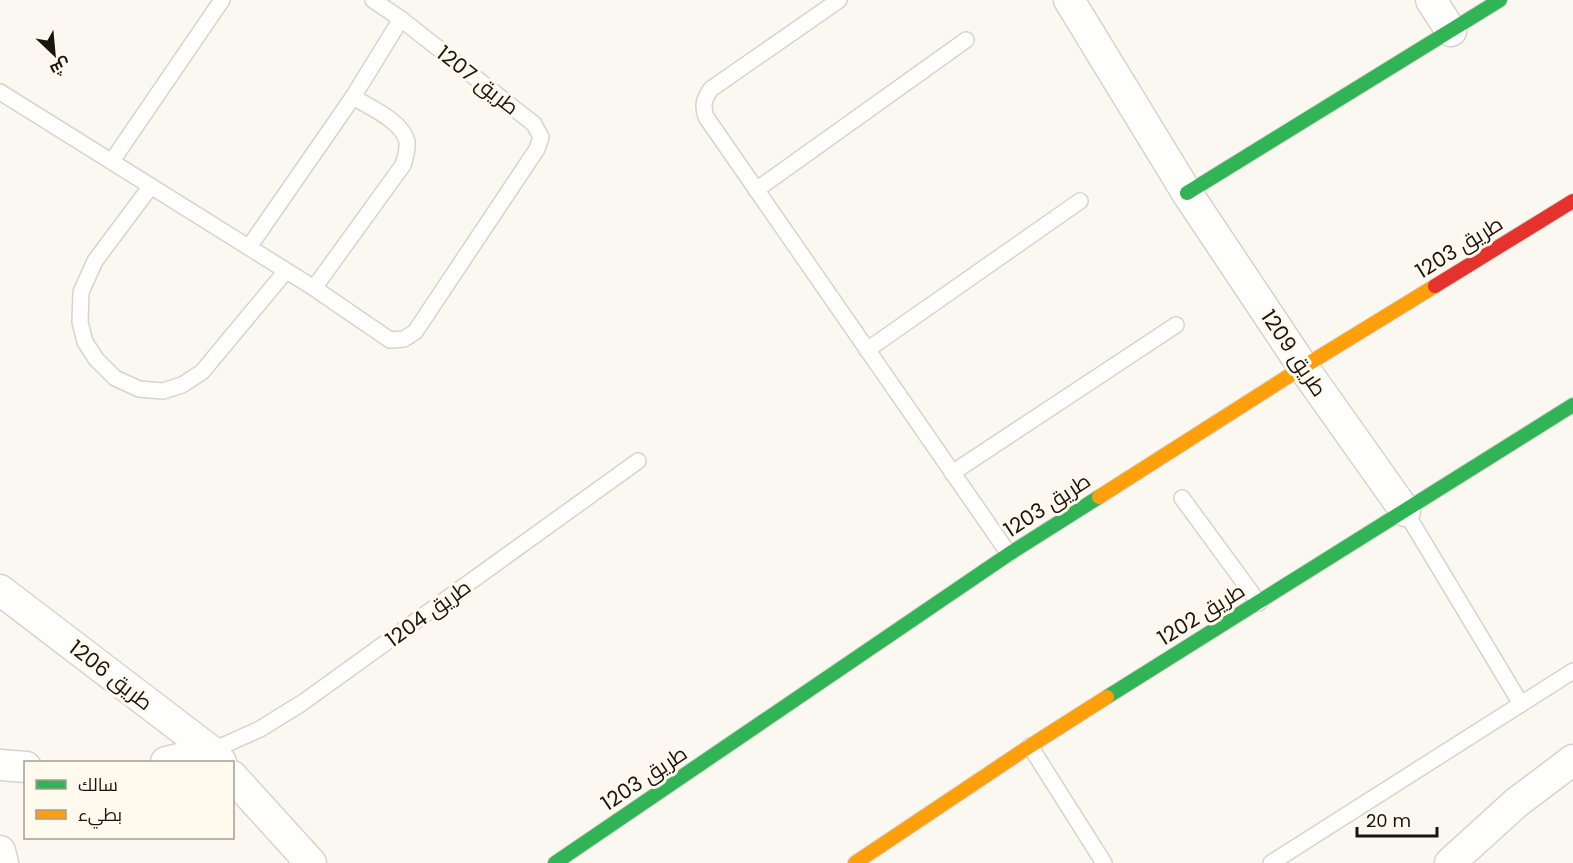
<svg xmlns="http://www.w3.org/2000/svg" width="1573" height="863" font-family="Poppins,Cairo,sans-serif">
<rect width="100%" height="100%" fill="#fbf8f2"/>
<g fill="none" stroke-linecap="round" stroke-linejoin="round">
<defs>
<g id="lane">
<polyline points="373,0 401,19"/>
<path d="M839 0 711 89C704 99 702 105 706 117L1009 554"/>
<path d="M0 92 314 288 390 340 404 339 415 332 537 149 541 137 534 124 401 19 353 97C369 107 403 121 407 142 408 150 405 158 403 165L314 288"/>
<polyline points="112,161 222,0"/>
<polyline points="151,186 95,261 81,292 80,322 85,342 96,359 115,378 139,389 163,391 182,385 202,372 286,271"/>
<polyline points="756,190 966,40"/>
<polyline points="249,247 353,97"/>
<polyline points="867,350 1080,201"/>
<polyline points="952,473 1176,325"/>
<polyline points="1182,498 1259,603"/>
<polyline points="1405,511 1521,704"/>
<polyline points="1030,746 1104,863"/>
<polyline points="211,751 260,729 302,703 638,461"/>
<polyline points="1271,863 1573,671"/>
</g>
<g id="street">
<polyline points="1069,0 1187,193 1303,367 1405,511"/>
<polyline points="1431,0 1451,31"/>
<polyline points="0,590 211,751 221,762"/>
<polyline points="166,762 211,751"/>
<polyline points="0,765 26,767"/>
<polyline points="232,776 311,863"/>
<polyline points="0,851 3,863"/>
<polyline points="1450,863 1516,803 1573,760"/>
</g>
<g id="fast">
<polyline points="1187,193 1500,0"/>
<polyline points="1107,697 1573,405"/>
<polyline points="555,863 1009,554 1099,497"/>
</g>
<g id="slow">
<polyline points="1099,497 1303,367 1435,286"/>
<polyline points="855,863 1030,746 1107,697"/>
</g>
<polyline id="jam" points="1435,286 1573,201"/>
</defs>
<!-- lane casing -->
<use href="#lane" stroke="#d8d4cc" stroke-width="18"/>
<!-- street casing -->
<use href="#street" stroke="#d8d4cc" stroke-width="33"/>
<!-- fast casing -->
<use href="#fast" stroke="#d8d4cc" stroke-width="16"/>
<!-- slow casing -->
<use href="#slow" stroke="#d8d4cc" stroke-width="16"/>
<!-- jam casing -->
<use href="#jam" stroke="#d8d4cc" stroke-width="16"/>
<!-- lane -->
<use href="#lane" stroke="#fefefd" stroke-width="15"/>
<!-- street -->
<use href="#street" stroke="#fefefd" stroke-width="30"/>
<!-- fast -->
<use href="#fast" stroke="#30b455" stroke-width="14"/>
<!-- slow -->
<use href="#slow" stroke="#ff9f0a" stroke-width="14"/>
<!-- jam -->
<use href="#jam" stroke="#e5322d" stroke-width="14"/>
</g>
<g text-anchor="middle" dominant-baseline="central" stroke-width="6" stroke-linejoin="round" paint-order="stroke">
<!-- street labels -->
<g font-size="21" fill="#1b160d" stroke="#fff9ee">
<text transform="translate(478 80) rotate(38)">طريق 1207</text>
<text transform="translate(1459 247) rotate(-32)">طريق 1203</text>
<text transform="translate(1294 353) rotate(56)">طريق 1209</text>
<text transform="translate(1047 505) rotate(-33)">طريق 1203</text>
<text transform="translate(428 613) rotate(-36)">طريق 1204</text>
<text transform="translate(1201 614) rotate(-32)">طريق 1202</text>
<text transform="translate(111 675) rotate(38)">طريق 1206</text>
<text transform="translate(644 778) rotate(-34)">طريق 1203</text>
</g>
</g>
<!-- legend -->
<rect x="24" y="761" width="210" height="78" fill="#fff9ee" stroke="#a49e94" stroke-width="1.5"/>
<rect x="36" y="780" width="30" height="9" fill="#30b455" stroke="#a49e94" stroke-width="1.5"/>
<text x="78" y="791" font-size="18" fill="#1b160d">سالك</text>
<rect x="36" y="810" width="30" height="9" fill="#ff9f0a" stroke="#a49e94" stroke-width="1.5"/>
<text x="78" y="821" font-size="18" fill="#1b160d">بطيء</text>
<!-- north arrow -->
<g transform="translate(54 54) rotate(154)" stroke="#fff9ee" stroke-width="4.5" paint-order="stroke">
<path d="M0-4.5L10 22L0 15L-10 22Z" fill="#1b160d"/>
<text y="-9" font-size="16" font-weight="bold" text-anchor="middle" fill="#1b160d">ش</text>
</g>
<!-- scale -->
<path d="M1357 827v9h80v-9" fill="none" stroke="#1b160d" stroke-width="3"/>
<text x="1366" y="827" font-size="18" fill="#1b160d" stroke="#fff9ee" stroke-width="4.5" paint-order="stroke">20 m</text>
</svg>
